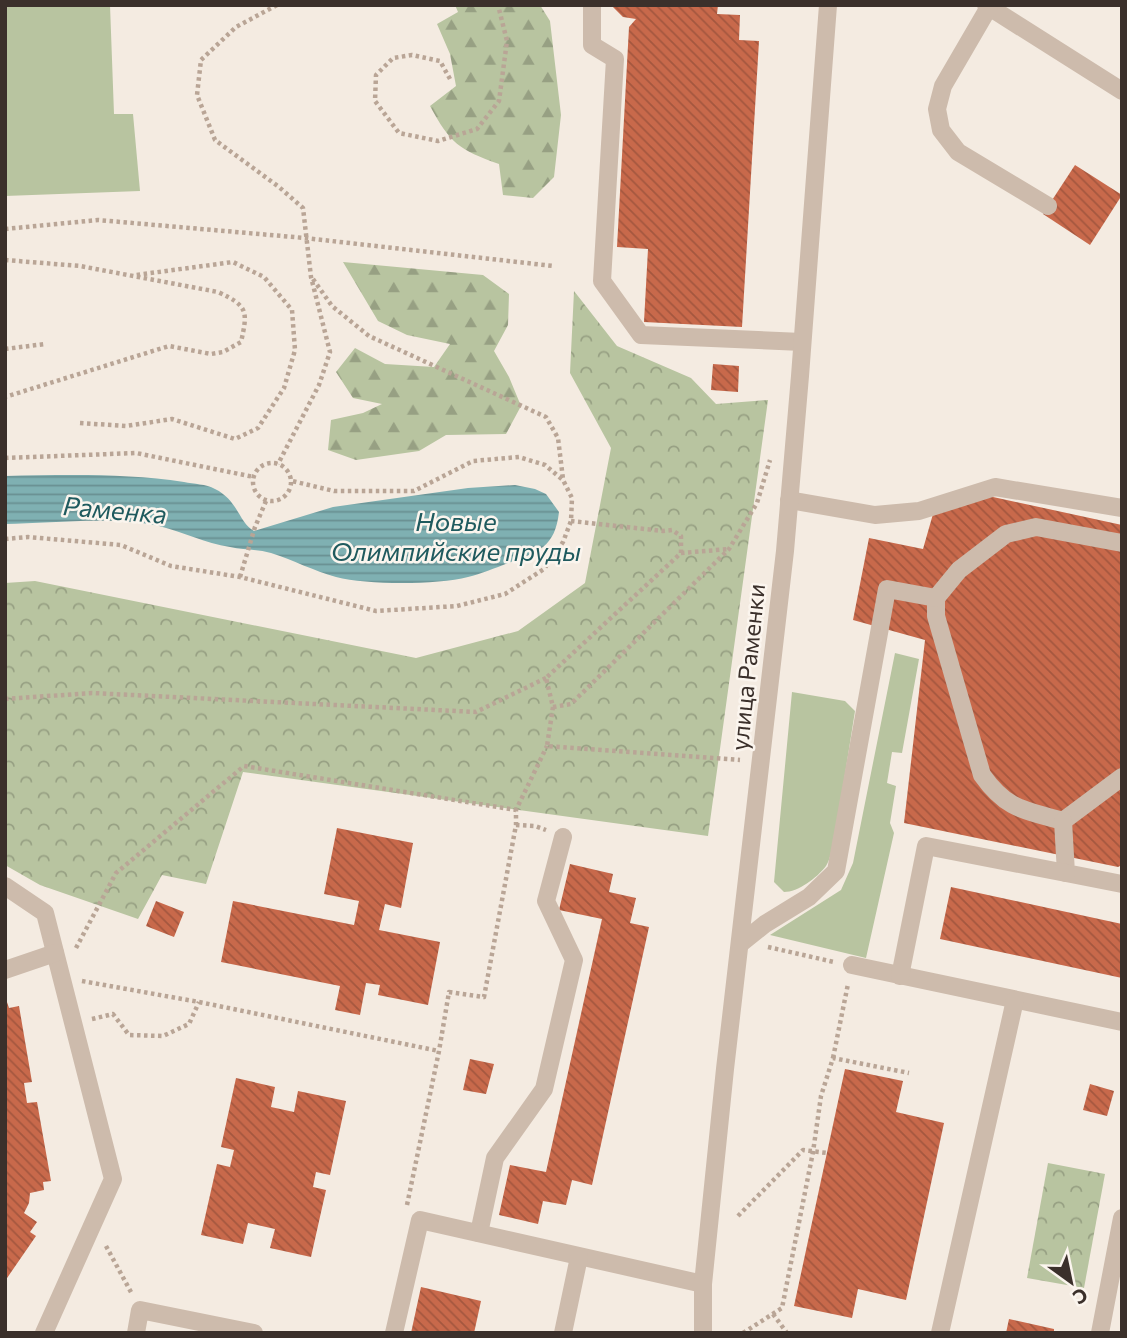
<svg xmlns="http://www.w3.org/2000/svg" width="1127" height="1338" font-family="Commissioner,sans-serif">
<defs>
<pattern id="forest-firs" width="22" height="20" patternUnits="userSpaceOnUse" patternTransform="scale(1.75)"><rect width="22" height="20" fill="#b8c4a0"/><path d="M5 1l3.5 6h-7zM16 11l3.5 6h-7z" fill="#97a083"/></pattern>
<pattern id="park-crowns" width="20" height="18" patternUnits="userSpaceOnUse" patternTransform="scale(1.75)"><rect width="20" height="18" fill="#b8c4a0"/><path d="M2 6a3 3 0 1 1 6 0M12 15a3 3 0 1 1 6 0" fill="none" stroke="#97a083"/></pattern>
<pattern id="water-rules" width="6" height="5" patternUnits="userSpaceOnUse" patternTransform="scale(1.75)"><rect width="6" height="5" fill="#7fb0b2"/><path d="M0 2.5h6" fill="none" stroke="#699091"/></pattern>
<pattern id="building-back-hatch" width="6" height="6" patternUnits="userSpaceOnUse" patternTransform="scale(1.75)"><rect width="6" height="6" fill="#c8694b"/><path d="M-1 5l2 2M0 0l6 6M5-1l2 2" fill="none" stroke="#a4573f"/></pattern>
</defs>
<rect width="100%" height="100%" fill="#f4ebe1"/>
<!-- grass -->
<g fill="#b8c4a0">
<polygon points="5,5 110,5 114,114 133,114 140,191 5,196"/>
<polygon points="895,653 919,659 902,753 892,752 887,783 896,786 890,823 894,833 866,958 770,935 841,890 853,863"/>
<path d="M792 692 845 701 855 711 834 844C831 851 830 860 826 866 817 878 798 892 784 892L774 882Z"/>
</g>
<!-- forest -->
<g fill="url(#forest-firs)">
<path d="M455 5H540L550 21 561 115 554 177 533 198 503 195 499 164C459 150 450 143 430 106L456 86 450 54 437 24 458 12Z"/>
<polygon points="343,262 483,275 509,294 508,325 494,351 509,377 521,406 506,434 446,435 419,451 356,460 328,450 331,420 363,413 382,404 353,398 336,372 355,348 385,364 434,367 450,344 407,335 378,321"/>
</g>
<!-- park -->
<g fill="url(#park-crowns)">
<polygon points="574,291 617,346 691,378 716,404 768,400 708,836 243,772 206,884 162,875 138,919 40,885 5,865 5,583 35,581 416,658 518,631 585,583 611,448 570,373"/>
<polygon points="1048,1163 1105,1174 1084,1288 1027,1278"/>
</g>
<!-- water -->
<path fill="url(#water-rules)" d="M5 476C64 475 125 473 184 482 194 484 206 484 215 489 238 500 239 523 254 531L333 507 468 488 515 485 535 489 546 494 559 512C555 547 539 552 508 563 495 568 481 574 468 577 436 585 368 585 336 577 314 571 293 560 271 553 257 549 244 550 230 547 205 543 183 532 159 526 116 516 51 523 5 524Z"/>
<!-- building -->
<g fill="url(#building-back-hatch)">
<polygon points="611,5 718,5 717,14 740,15 739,40 759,41 742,327 644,322 648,249 617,247 629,27 636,19 623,17"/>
<polygon points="1075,165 1122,195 1090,245 1043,214"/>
<polygon points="713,364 739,366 738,392 711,390"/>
<polygon points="984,495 1122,525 1122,865 1118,867 904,823 925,640 853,620 869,538 923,549 933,514"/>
<polygon points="337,828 413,843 401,908 385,904 379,930 440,942 428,1005 378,995 380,985 366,983 360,1015 335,1010 340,986 221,962 233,901 354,925 359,901 324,894"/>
<polygon points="570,864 613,874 609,892 636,898 630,923 649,927 592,1185 572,1180 566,1205 543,1201 538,1224 499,1215 510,1165 546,1172 602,919 559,910"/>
<polygon points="951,887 1122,924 1122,978 940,939"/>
<polygon points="156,901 184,912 174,937 146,926"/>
<polygon points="5,996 9,1008 19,1006 32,1082 24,1083 27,1103 37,1102 51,1181 43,1182 44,1190 30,1193 29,1203 24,1213 37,1222 30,1232 36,1236 5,1281"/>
<polygon points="470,1059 494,1064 486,1094 463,1090"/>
<polygon points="845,1069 903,1081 896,1112 944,1123 906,1300 858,1289 852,1318 794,1306"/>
<polygon points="236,1078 275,1087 271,1107 294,1112 298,1091 346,1101 330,1175 316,1172 313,1187 326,1190 311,1257 270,1248 275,1229 248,1223 243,1244 201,1235 217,1164 230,1167 234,1150 221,1147"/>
<polygon points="1090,1084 1114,1091 1107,1116 1083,1110"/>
<polygon points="421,1287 481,1301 474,1333 411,1333"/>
<polygon points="1009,1319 1054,1329 1054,1333 1006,1333"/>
</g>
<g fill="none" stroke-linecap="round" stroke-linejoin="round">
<!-- path -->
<g stroke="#b9a596" stroke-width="4.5" stroke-dasharray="3.5 3.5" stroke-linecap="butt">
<polyline points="277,5 236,27 201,60 197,95 215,140 279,187 303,208 311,277 330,352 319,385 278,464"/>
<polyline points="450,79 440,61 412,55 393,58 376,75 375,101 399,133 438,141 477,129 499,101 507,41 498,5"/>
<polyline points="5,229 98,220 305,238 553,266"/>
<path d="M5 260 80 266 218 292C248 306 248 311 241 342L223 352 211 354 169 346 5 397"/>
<polyline points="313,279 332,306 369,336 546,417 558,438 563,479"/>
<polyline points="5,349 45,344"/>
<polyline points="80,423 126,426 172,419 235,439 258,428 284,388 295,350 292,310 264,277 233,262 136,275"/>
<polyline points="5,458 136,453 254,477"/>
<circle cx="272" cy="482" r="19"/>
<polyline points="571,521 663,531 672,530 681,536 681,553 546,678 553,707 547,746 740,760"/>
<polyline points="5,539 28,537 121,545 171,566 240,577 376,611 457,606 505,594 544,569 563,542 571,521 572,498 563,480 545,465 519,457 473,461 414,491 334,491 292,481"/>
<polyline points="681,553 729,549"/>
<polyline points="240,577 255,527 266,501"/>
<polyline points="5,699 92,693 476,712 546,678"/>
<polyline points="553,707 571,704 729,549 757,503 770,460"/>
<polyline points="516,825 535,826 546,830"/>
<polyline points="768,947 834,962"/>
<polyline points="76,948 116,873 244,766 516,810"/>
<polyline points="82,981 199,1002 439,1051"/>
<polyline points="92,1019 113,1014 129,1035 163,1036 189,1024 199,1002"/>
<polyline points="833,1058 848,984"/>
<polyline points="407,1205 439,1051 449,992 484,997 516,825 516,810 547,746"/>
<polyline points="738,1216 803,1150 827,1153"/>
<polyline points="106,1246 132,1294"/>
<polyline points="773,1314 787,1333"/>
<polyline points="743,1333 782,1308 813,1152 821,1096 833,1058 909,1073"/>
</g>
<!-- minor -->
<g stroke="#cdbbac" stroke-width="18">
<polyline points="592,5 592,45 615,59 602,281 641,335 802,342"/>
<polyline points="986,5 1122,91"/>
<polyline points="989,7 943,86 937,109 941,130 958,152 1048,206"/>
<polyline points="789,500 875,515 919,511 995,487 1122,508"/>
<path d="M1122 543 1036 527 1006 534 959 570 936 598V616L982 775C1007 810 1024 810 1063 821L1122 777"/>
<polyline points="1063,821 1066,873 1122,884"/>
<polyline points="5,886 45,913 113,1179 44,1333"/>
<polyline points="740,944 765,924 809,897 836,871 887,589 936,598"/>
<polyline points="852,965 1122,1022"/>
<polyline points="5,970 55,953"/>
<polyline points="900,976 926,846 1066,873"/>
<polyline points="479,1233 495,1158 544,1089 574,960 546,901 563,837"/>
<polyline points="136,1333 140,1310 254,1333"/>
<polyline points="394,1333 420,1220 703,1284"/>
<polyline points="563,1333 579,1257"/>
<polyline points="703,1333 703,1284 725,1069 785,551 800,376 828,5"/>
<polyline points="940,1333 1015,1000"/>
<polyline points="1100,1333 1122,1218"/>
</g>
</g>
<g text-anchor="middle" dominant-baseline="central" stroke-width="5" stroke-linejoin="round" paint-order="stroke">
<!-- street labels -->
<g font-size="24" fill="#3b302b" stroke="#fbf5ee">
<text transform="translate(747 667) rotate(-84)">улица Раменки</text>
</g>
<!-- water labels -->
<g font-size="26" font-style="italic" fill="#1f5a5e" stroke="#fbf5ee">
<text transform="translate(115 509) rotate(5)">Раменка</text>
<text x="456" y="520">Новые<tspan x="456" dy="30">Олимпийские пруды</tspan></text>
</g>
</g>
<!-- border -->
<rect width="1127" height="1338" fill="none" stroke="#3b302b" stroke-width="14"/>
<!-- north arrow -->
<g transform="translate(1071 1282) rotate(147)" stroke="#fbf5ee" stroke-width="5" paint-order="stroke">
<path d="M0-5L12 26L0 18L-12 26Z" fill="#3b302b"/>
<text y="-10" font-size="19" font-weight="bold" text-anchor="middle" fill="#3b302b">С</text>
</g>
</svg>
